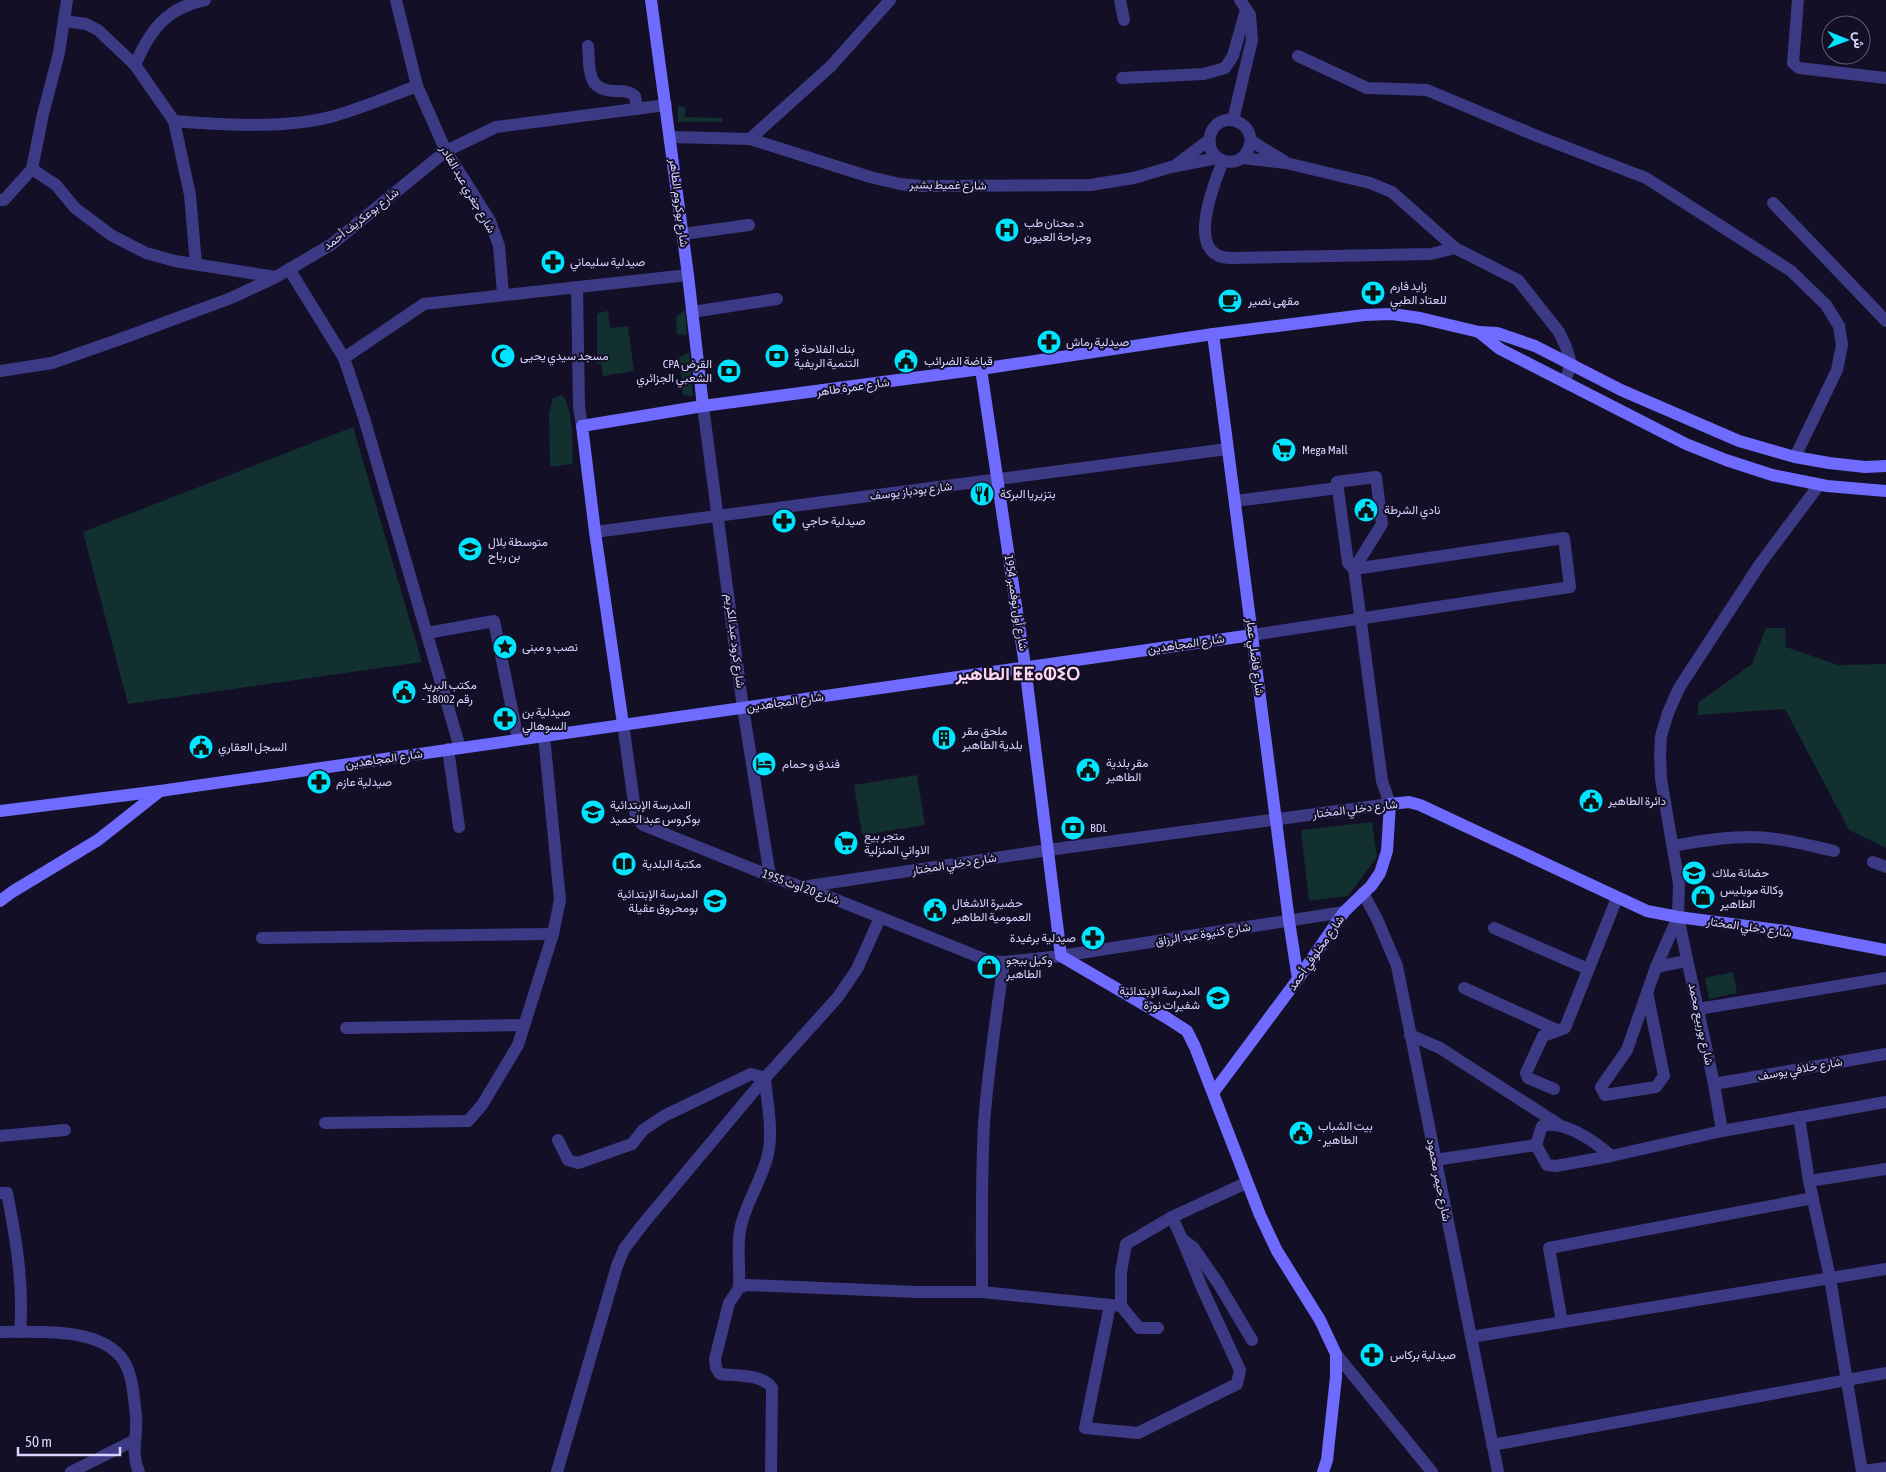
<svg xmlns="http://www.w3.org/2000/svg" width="1886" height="1472" font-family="'Asap Condensed',Vazirmatn,'Noto Sans Tifinagh',sans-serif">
<rect width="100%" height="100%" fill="#130f26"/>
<!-- green -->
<g fill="#12302f">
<polygon points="678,106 685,107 685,117 722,118 722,122 678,122"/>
<polygon points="685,310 687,335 677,334 676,317"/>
<polygon points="608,311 610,328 628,326 634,371 603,376 601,363 597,364 597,313"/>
<polygon points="689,352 693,396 683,395 679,358"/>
<path d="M562 395C574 409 572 444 573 464L550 467 549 414 553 398Z"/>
<polygon points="353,427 422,662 128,704 83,532"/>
<polygon points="1766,628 1785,628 1786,647 1838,665 1886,664 1886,848 1849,830 1785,709 1697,715 1699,702 1752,664"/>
<polygon points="917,775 925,825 862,835 854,785"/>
<polygon points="1372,822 1377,857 1348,896 1309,901 1301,830"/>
<polygon points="1733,972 1737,993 1709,999 1705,978"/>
</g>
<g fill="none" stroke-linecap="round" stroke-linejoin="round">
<!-- minor -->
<g stroke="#3d3a85" stroke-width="12">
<polyline points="396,0 417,86 446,151 490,221 499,246 503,294"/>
<polyline points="1120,0 1124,20"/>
<polyline points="1798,0 1793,63 1799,68 1886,78"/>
<polyline points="64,21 86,24 98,30 135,65 174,121 190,195 196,264"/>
<path d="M588 46C590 70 586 91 616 91 624 91 629 91 635 96L637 109"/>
<polyline points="1298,56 1367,88 1427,90 1537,136 1646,178 1791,271 1826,305 1839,326 1842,345 1837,370 1795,457"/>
<path d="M135 65C150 30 166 8 205 0"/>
<polyline points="1122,78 1204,74 1225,68 1233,56 1246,10"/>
<polyline points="1233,120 1252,40 1250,15 1240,0"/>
<path d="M174 121C223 125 287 129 334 116 362 108 390 96 417 86"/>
<polyline points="671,137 750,139 870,177 900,184 921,186 1090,185 1134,178 1171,167 1217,158"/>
<polyline points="750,139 831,66 890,0"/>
<path d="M1251 140C1249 153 1240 165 1225 161 1203 156 1205 123 1227 120 1236 119 1246 125 1249 133 1250 136 1250 138 1251 140 1257 146 1277 156 1284 161"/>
<polyline points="1242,158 1286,163 1370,183 1392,192 1455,248 1518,280 1559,332 1566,347 1571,363 1565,382"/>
<path d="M1223 161C1213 186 1184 258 1231 258L1431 254 1455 248"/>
<polyline points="1177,164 1209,140"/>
<polyline points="32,169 56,185 75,208 111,235 146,253 175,261 276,277"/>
<polyline points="0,200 4,200 32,169 43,114 59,53 67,0"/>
<polyline points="1773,203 1886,321"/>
<polyline points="683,234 749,225"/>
<polyline points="289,269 344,358 364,418 460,748"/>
<polyline points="577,287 579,406 582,426"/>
<polyline points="692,312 777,299"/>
<polyline points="344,358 424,304 688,275"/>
<polyline points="0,371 52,363 126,337 231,298 276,277 332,244 446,151 496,127 666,105"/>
<polyline points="703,406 743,708 770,876"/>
<polyline points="1235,501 1338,488"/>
<polyline points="595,532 1227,449"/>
<polyline points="427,633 494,621 518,739"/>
<polyline points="1252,635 1570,587 1564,538 1354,569"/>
<polyline points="623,724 636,817 643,825 770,876 827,896 989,961 1004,962 1061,956 1344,912"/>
<polyline points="448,749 459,827"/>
<path d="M1673 846C1699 841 1724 837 1750 837 1778 837 1807 845 1834 851"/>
<polyline points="1873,862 1886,867"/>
<polyline points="802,887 1048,850 1390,804 1382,781 1354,569 1348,563 1337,482 1376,477 1382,524 1354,569"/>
<polyline points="1363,893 1377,919 1397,966 1498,1472"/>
<polyline points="1678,917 1714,1084 1722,1131"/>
<polyline points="1494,928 1588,969"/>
<polyline points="262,938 553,934"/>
<path d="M1004 962C996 1016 988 1070 984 1124 981 1180 982 1236 982 1292L1121 1306V1272L1126 1244 1172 1217 1246 1183"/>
<polyline points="1656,967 1686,961"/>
<polyline points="1464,988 1557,1030"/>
<polyline points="1647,992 1664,1076 1656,1087 1605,1095 1601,1087 1627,1050 1656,967 1678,917 1679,884 1661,779 1660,754 1661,736 1668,713 1679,688 1760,564 1819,485"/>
<polyline points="1698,1009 1886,978"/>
<polyline points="346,1028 524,1025"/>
<polyline points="1410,1035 1440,1048 1558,1124"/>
<polyline points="1714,1084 1886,1054"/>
<polyline points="1554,1089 1528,1078 1526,1073 1543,1036 1565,1028 1617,898"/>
<polyline points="1799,1117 1809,1181 1830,1278 1862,1472"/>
<polyline points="325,1123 468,1121 482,1105 518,1045 553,934 560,900 544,736"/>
<polyline points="0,1136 65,1130"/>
<path d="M558 1140 568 1160 578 1163 632 1144 643 1130 664 1116 751 1074 765 1078C767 1103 774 1134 767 1158 761 1181 744 1207 740 1230 737 1249 740 1268 739 1288"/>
<polyline points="1611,1156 1722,1131 1886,1102"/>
<path d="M1435 1160 1536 1145 1547 1165 1556 1166 1611 1156C1596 1142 1563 1119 1542 1126L1536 1145"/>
<polyline points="1809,1181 1886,1169"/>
<path d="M0 1193H7C16 1238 24 1286 20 1332"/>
<polyline points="1172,1217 1182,1239 1193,1247 1218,1283 1252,1340"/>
<polyline points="1110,1305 1085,1428 1138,1433 1237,1384 1240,1370 1203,1290 1182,1239"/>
<polyline points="1121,1306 1139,1328 1158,1328"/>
<polyline points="1562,1322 1549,1248 1813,1198"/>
<path d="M0 1332C36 1332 104 1326 125 1363 133 1378 134 1399 136 1416 138 1436 130 1452 139 1472"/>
<polyline points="1471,1337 1886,1269"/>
<polyline points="1492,1445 1886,1373"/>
<polyline points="1862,1471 1886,1468"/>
<polyline points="71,1472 135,1440"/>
<polyline points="557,1472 617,1266 624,1249 643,1224 765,1078 838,997 857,969 880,918"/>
<path d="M771 1472 772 1388C763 1374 736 1376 720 1374L716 1368 715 1359 729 1303 739 1288 747 1285 917 1292H982"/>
</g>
<!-- tertiary -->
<polyline stroke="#3d3a85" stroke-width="12" points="1336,1354 1432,1472"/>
<!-- secondary -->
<g stroke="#6f6bff" stroke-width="12">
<polyline points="651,0 688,275 703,406"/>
<polyline points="1479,332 1500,349 1686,444 1726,460 1772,475 1827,486 1886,491"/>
<polyline points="1213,334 1289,921 1298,979"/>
<polyline points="981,369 1025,666 1061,956 1167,1018 1187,1031 1195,1047 1260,1215 1277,1251 1320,1320 1336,1354 1336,1377 1327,1460 1323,1472"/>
<polyline points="623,724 595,532 582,426 703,406 981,369 1213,334 1364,315 1392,314 1420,318 1479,332 1497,333 1535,346 1621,390 1739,441 1795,457 1829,463 1865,467 1886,466"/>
<polyline points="0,811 160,791 1252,635"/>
<polyline points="0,901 12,892 98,840 160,791"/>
<polyline points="1213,1093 1298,979 1344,912 1371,886 1380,873 1387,851 1390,804 1409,802 1420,805 1647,911 1678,917 1786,931 1886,950"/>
</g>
</g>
<!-- icons -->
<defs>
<symbol id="hospital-disc" viewBox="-11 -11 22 22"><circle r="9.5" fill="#00e5ff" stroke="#130f26"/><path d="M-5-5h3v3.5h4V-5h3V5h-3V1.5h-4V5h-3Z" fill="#111"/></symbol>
<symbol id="pharmacy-disc" viewBox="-11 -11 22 22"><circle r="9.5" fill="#00e5ff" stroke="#130f26"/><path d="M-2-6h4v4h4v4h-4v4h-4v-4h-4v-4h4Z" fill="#111"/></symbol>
<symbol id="cafe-disc" viewBox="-11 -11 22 22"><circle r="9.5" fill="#00e5ff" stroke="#130f26"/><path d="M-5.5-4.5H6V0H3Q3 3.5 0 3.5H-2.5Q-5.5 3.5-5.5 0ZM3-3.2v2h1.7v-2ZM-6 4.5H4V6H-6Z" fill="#111"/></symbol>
<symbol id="mosque-disc" viewBox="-11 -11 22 22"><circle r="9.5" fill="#00e5ff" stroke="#130f26"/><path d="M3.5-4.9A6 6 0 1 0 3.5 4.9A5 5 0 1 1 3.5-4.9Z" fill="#111"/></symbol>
<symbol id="bank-disc" viewBox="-11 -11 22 22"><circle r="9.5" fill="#00e5ff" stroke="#130f26"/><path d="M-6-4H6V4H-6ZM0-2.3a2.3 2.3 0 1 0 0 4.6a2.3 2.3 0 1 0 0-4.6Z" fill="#111"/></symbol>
<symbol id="civic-disc" viewBox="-11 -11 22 22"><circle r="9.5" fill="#00e5ff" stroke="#130f26"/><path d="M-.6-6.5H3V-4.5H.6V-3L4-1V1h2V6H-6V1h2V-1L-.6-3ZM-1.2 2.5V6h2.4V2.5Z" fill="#111"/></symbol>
<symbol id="supermarket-disc" viewBox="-11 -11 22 22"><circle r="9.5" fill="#00e5ff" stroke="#130f26"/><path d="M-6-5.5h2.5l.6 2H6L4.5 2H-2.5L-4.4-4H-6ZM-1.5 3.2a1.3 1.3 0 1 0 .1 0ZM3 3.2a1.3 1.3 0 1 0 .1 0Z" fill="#111"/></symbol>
<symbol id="restaurant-disc" viewBox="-11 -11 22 22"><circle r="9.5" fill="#00e5ff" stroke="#130f26"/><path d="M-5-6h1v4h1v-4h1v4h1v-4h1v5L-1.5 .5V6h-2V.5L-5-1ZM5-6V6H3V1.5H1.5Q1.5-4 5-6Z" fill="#111"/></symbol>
<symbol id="school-disc" viewBox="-11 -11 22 22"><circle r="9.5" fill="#00e5ff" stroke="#130f26"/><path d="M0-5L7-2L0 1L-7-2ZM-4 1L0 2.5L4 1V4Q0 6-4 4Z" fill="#111"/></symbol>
<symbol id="sight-disc" viewBox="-11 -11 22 22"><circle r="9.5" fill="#00e5ff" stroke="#130f26"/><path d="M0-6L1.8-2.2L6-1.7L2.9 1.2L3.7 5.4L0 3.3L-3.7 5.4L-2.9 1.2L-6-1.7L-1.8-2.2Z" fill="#111"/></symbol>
<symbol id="building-disc" viewBox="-11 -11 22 22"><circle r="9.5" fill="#00e5ff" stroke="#130f26"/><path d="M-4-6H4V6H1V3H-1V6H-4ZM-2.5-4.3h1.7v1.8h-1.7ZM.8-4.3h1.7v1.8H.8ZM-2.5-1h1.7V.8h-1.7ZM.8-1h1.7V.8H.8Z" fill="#111"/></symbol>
<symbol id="hotel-disc" viewBox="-11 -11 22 22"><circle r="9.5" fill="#00e5ff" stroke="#130f26"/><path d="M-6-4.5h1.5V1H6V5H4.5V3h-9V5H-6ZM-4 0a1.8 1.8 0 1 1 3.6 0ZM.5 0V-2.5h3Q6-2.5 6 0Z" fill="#111"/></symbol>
<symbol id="library-disc" viewBox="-11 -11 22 22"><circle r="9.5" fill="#00e5ff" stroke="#130f26"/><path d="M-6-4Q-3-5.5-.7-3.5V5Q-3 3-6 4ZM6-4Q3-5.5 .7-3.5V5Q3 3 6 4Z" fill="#111"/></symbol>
<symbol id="shop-disc" viewBox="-11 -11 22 22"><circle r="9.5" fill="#00e5ff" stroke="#130f26"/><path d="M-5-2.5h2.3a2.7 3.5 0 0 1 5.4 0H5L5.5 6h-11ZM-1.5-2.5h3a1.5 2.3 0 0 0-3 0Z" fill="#111"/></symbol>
</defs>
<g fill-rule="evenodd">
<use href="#hospital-disc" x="993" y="216" width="28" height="28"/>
<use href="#pharmacy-disc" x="539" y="248" width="28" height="28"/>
<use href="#pharmacy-disc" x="1359" y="279" width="28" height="28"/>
<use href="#cafe-disc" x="1216" y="287" width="28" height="28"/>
<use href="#pharmacy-disc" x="1035" y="328" width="28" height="28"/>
<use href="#mosque-disc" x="489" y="342" width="28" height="28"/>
<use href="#bank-disc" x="763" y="342" width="28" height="28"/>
<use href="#civic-disc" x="892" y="347" width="28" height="28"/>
<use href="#bank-disc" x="715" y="357" width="28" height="28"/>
<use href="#supermarket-disc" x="1270" y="436" width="28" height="28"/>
<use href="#restaurant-disc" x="968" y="480" width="28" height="28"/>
<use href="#civic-disc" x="1352" y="496" width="28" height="28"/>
<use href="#pharmacy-disc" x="770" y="507" width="28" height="28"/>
<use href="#school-disc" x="456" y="535" width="28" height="28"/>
<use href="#sight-disc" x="491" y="633" width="28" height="28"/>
<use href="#civic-disc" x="390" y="678" width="28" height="28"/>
<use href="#pharmacy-disc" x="491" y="705" width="28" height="28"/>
<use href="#building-disc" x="930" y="724" width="28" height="28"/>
<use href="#civic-disc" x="187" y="733" width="28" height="28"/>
<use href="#hotel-disc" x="750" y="750" width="28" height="28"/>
<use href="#civic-disc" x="1074" y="756" width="28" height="28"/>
<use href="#pharmacy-disc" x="305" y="768" width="28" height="28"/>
<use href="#civic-disc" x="1577" y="787" width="28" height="28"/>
<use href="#school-disc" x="579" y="798" width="28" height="28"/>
<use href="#bank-disc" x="1059" y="814" width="28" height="28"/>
<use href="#supermarket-disc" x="832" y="829" width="28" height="28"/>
<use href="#library-disc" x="610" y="850" width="28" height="28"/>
<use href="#school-disc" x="1680" y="859" width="28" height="28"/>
<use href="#shop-disc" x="1689" y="883" width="28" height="28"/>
<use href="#school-disc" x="701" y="887" width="28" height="28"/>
<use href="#civic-disc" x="921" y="896" width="28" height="28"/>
<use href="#pharmacy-disc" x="1079" y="924" width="28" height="28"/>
<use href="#shop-disc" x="975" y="953" width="28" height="28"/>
<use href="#school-disc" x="1204" y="984" width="28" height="28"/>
<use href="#civic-disc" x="1287" y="1119" width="28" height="28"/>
<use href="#pharmacy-disc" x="1358" y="1341" width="28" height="28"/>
</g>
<g text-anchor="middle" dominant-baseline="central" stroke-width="4" stroke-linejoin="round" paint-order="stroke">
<!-- street labels -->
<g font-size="12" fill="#d9d4ff" stroke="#130f26">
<text transform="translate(948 185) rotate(1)">شارع غميط بشير</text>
<text transform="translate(468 189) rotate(60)">شارع جغري عبد القادر</text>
<text transform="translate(679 203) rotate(83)">شارع بوكروم الطاهر</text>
<text transform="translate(361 219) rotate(-38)">شارع بوعكريف أحمد</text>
<text transform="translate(853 387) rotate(-8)">شارع عمرة طاهر</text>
<text transform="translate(911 491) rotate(-7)">شارع بودباز يوسف</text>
<text transform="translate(1016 603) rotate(81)">شارع أول نوفمبر 1954</text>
<text transform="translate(735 641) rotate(83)">شارع كرود عبد الكريم</text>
<text transform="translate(1186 644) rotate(-8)">شارع المجاهدين</text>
<text transform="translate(1255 657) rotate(83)">شارع فاضلي عمار</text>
<text transform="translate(785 702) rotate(-8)">شارع المجاهدين</text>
<text transform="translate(384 759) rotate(-8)">شارع المجاهدين</text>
<text transform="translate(1355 809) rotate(-7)">شارع دخلي المختار</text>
<text transform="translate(954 864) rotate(-9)">شارع دخلي المختار</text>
<text transform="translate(801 887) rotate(20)">شارع 20 أوث 1955</text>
<text transform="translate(1749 927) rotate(8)">شارع دخلي المختار</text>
<text transform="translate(1203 934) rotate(-9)">شارع كنيوة عبد الرزاق</text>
<text transform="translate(1316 953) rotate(-55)">شارع مخلوفي أحمد</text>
<text transform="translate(1701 1024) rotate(78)">شارع بوربيع محمد</text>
<text transform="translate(1800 1069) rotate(-10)">شارع خلافي يوسف</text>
<text transform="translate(1439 1180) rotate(79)">شارع حيمر محمود</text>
</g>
<!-- poi labels -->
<g font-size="12" fill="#d9d4ff" stroke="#130f26" text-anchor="start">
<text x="1024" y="223">د. محنان طب<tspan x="1024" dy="14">وجراحة العيون</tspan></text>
<text x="570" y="262">صيدلية سليماني</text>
<text x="1390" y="286">زايد فارم<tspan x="1390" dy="14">للعتاد الطبي</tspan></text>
<text x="1248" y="301">مقهى نصير</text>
<text x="1066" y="342">صيدلية رماش</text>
<text x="794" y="349">بنك الفلاحة و<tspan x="794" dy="14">التنمية الريفية</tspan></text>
<text x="520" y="356">مسجد سيدي يحيى</text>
<text x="924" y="361">قباضة الضرائب</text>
<text x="712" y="364" text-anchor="end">CPA القرض<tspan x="712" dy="14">الشعبي الجزائري</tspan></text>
<text x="1302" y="450">Mega Mall</text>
<text x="1000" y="494">بتزيريا البركة</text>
<text x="1384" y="510">نادي الشرطة</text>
<text x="802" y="521">صيدلية حاجي</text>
<text x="488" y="542">متوسطة بلال<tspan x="488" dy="14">بن رباح</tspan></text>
<text x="522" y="647">نصب و مبنى</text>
<text x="422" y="685">مكتب البريد<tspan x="422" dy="14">- رقم 18002</tspan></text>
<text x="522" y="712">صيدلية بن<tspan x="522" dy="14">السوهالي</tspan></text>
<text x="962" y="731">ملحق مقر<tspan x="962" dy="14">بلدية الطاهير</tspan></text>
<text x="218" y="747">السجل العقاري</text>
<text x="1106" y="763">مقر بلدية<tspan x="1106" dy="14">الطاهير</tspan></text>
<text x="782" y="764">فندق و حمام</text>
<text x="336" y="782">صيدلية عازم</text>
<text x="1608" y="801">دائرة الطاهير</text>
<text x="610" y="805">المدرسة الإبتدائية<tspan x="610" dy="14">بوكروس عبد الحميد</tspan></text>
<text x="1090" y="828">BDL</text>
<text x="864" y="836">متجر بيع<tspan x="864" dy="14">الاواني المنزلية</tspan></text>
<text x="642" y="864">مكتبة البلدية</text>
<text x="1712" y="873">حضانة ملاك</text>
<text x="1720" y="890">وكالة موبليس<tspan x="1720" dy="14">الطاهير</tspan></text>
<text x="698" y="894" text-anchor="end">المدرسة الإبتدائية<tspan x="698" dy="14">بومحروق عقيلة</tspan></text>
<text x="952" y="903">حضيرة الاشغال<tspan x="952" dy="14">العمومية الطاهير</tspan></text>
<text x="1076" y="938" text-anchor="end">صيدلية برغيدة</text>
<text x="1006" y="960">وكيل بيجو<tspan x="1006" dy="14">الطاهير</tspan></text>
<text x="1200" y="991" text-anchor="end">المدرسة الإبتدائية<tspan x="1200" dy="14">شفيرات نورة</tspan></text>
<text x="1318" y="1126">بيت الشباب<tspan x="1318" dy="14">- الطاهير</tspan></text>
<text x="1390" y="1355">صيدلية بركاس</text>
</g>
<!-- district labels -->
<g font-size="18" font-weight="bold" fill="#ffd6f0" stroke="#130f26">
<text x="1018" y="673">الطاهير ⵟⵟⴰⵀⵉⵔ</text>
</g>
</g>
<!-- north arrow -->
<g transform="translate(1846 40) rotate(91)"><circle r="24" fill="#130f26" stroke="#625e7d"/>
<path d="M0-4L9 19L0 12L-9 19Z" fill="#00e5ff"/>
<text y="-8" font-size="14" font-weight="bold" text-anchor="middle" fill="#d9d4ff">ش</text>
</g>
<!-- scale -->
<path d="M18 1447v8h102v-8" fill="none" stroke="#d9d4ff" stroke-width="2.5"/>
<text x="25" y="1447" font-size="15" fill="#d9d4ff" stroke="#130f26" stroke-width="4" paint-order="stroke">50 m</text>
</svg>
